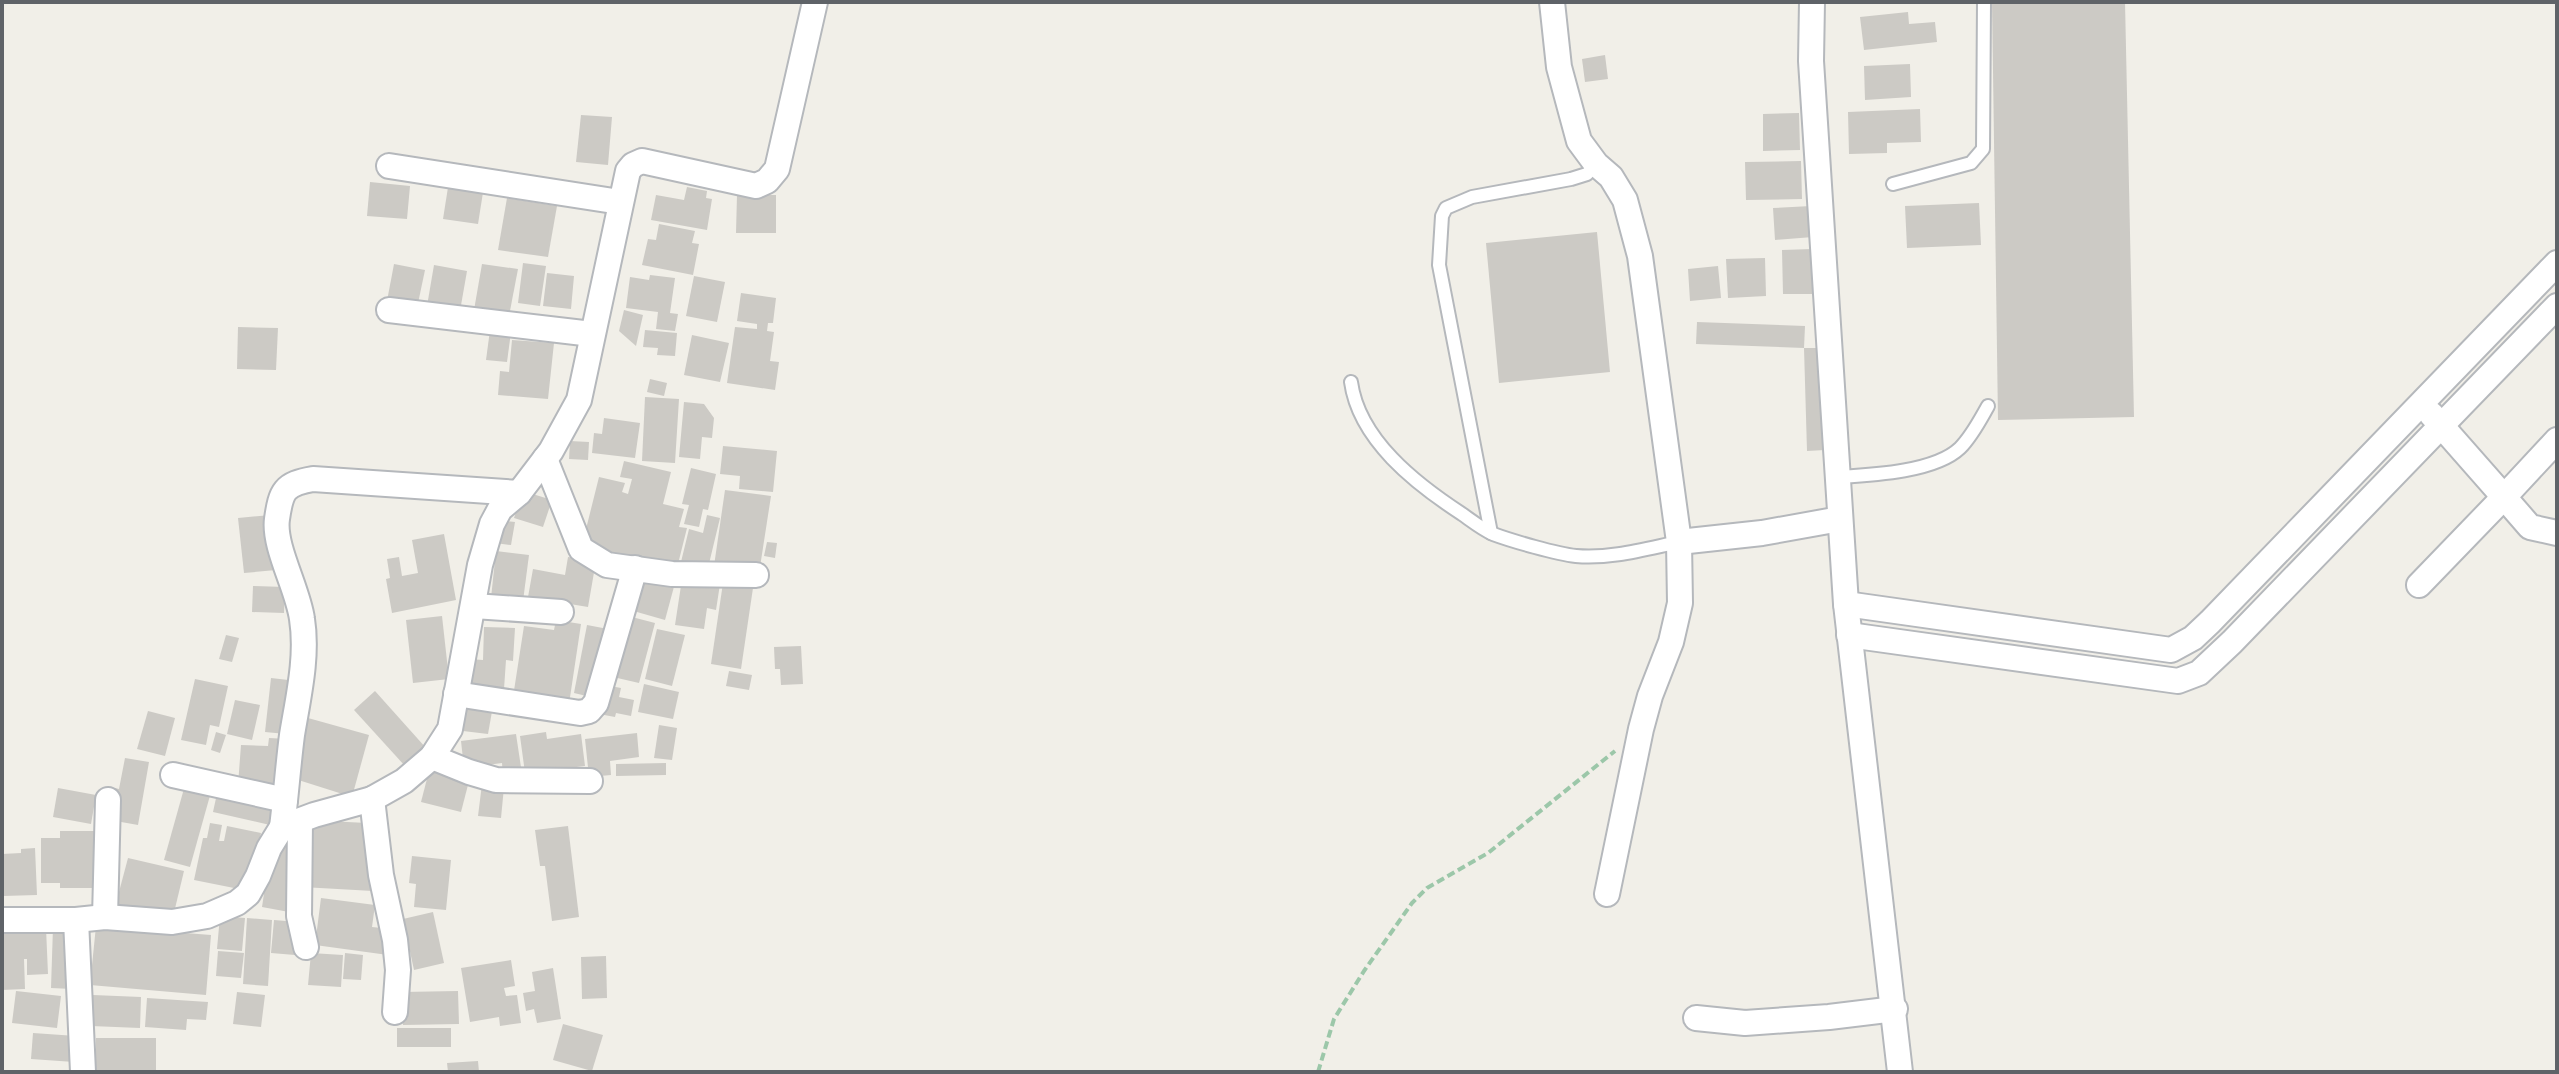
<svg xmlns="http://www.w3.org/2000/svg" width="2559" height="1074" font-family="Montserrat,sans-serif">
<rect width="100%" height="100%" fill="#f1efe8"/>
<!-- building -->
<g fill="#cccac5">
<polygon points="1992,2 2125,2 2134,417 1998,420"/>
<polygon points="1908,12 1909,24 1935,22 1937,42 1864,50 1860,17"/>
<polygon points="1605,55 1608,79 1585,82 1582,59"/>
<polygon points="1910,64 1911,97 1865,100 1864,66"/>
<polygon points="1920,109 1921,142 1887,143 1887,153 1849,154 1848,112"/>
<polygon points="1799,113 1800,150 1763,151 1763,114"/>
<polygon points="581,115 612,117 608,165 576,162"/>
<polygon points="1801,161 1802,199 1746,200 1745,162"/>
<polygon points="449,181 484,186 478,224 443,219"/>
<polygon points="370,182 410,186 407,219 367,216"/>
<polygon points="687,187 707,191 706,198 712,199 707,230 651,220 656,195 684,200"/>
<polygon points="737,195 776,195 776,233 736,233"/>
<polygon points="507,198 557,206 548,257 498,250"/>
<polygon points="1979,203 1981,245 1907,248 1905,206"/>
<polygon points="1811,206 1813,237 1775,240 1773,208"/>
<polygon points="659,224 695,231 692,243 699,244 693,275 642,265 648,239 656,240"/>
<polygon points="1597,232 1610,372 1499,383 1486,243"/>
<polygon points="1812,249 1813,294 1783,294 1782,250"/>
<polygon points="1765,258 1766,296 1728,298 1726,259"/>
<polygon points="523,263 546,266 540,306 518,303"/>
<polygon points="394,264 425,270 417,308 387,301"/>
<polygon points="482,264 518,269 509,316 474,310"/>
<polygon points="434,265 467,271 460,311 427,306"/>
<polygon points="1718,266 1721,298 1690,301 1688,269"/>
<polygon points="547,273 574,276 571,309 543,306"/>
<polygon points="650,275 675,278 670,313 678,314 675,331 656,329 658,312 626,308 630,277 649,280"/>
<polygon points="694,276 725,282 717,322 686,316"/>
<polygon points="741,293 776,298 773,323 768,323 767,331 774,332 770,361 779,362 775,390 727,383 735,327 757,329 757,324 737,321"/>
<polygon points="624,310 643,315 636,346 619,331"/>
<polygon points="1697,322 1805,326 1804,348 1696,344"/>
<polygon points="238,327 278,328 276,370 237,369"/>
<polygon points="490,330 511,332 507,362 486,360"/>
<polygon points="645,330 677,333 675,356 657,355 658,348 643,347"/>
<polygon points="692,335 729,343 720,382 684,375"/>
<polygon points="512,340 554,343 548,399 498,395 500,371 509,372"/>
<polygon points="1804,348 1822,348 1825,450 1807,451"/>
<polygon points="650,379 667,383 664,396 647,392"/>
<polygon points="645,397 679,399 675,463 642,461"/>
<polygon points="684,402 704,404 714,418 712,438 702,437 700,459 679,457"/>
<polygon points="604,418 640,423 635,458 592,453 594,433 602,434"/>
<polygon points="570,441 589,442 588,460 569,459"/>
<polygon points="723,446 777,451 773,492 739,489 740,476 720,474"/>
<polygon points="624,461 671,472 663,504 684,509 679,527 687,528 677,568 582,545 599,477 625,483 622,492 628,494 632,479 620,477"/>
<polygon points="691,468 716,474 708,510 703,509 699,527 684,524 689,505 682,504"/>
<polygon points="725,490 771,496 760,567 714,566"/>
<polygon points="523,491 552,500 543,527 514,518"/>
<polygon points="271,515 276,570 244,573 238,518"/>
<polygon points="707,515 720,518 707,572 680,566 689,529 703,533"/>
<polygon points="499,520 515,522 511,545 495,543"/>
<polygon points="444,534 456,600 392,613 386,579 390,578 387,559 399,557 402,576 418,573 412,540"/>
<polygon points="767,542 777,543 775,558 764,556"/>
<polygon points="496,551 529,555 523,601 491,598"/>
<polygon points="568,557 596,561 588,607 528,597 533,569 565,575"/>
<polygon points="640,574 675,583 665,620 630,610"/>
<polygon points="682,579 720,584 716,610 707,608 704,629 675,625"/>
<polygon points="723,583 753,588 741,669 711,664"/>
<polygon points="253,586 285,587 284,613 252,612"/>
<polygon points="442,616 449,679 413,683 406,620"/>
<polygon points="628,616 655,623 639,683 613,677"/>
<polygon points="556,620 581,624 569,704 513,697 524,626 554,630"/>
<polygon points="587,625 608,629 595,698 574,693"/>
<polygon points="484,627 515,628 513,661 506,660 504,689 468,688 469,659 483,660"/>
<polygon points="657,629 685,635 672,686 645,679"/>
<polygon points="226,635 239,638 232,662 219,659"/>
<polygon points="801,646 803,684 781,685 780,669 775,669 774,647"/>
<polygon points="729,671 752,675 749,690 726,686"/>
<polygon points="271,678 297,681 286,734 265,732"/>
<polygon points="195,679 228,686 219,727 210,725 206,745 181,740"/>
<polygon points="644,684 679,692 673,719 638,712"/>
<polygon points="605,685 621,688 619,697 634,700 631,716 616,713 615,717 599,714"/>
<polygon points="375,691 426,748 405,766 354,710"/>
<polygon points="468,697 494,700 488,734 463,731"/>
<polygon points="235,700 260,705 252,740 227,734"/>
<polygon points="148,711 175,718 165,756 137,749"/>
<polygon points="308,718 369,735 352,797 292,778"/>
<polygon points="659,725 677,728 672,760 654,758"/>
<polygon points="216,732 226,735 220,753 211,750"/>
<polygon points="546,732 547,739 581,734 585,766 525,773 520,736"/>
<polygon points="637,733 639,757 610,761 611,775 589,777 585,739"/>
<polygon points="516,734 522,774 503,777 502,763 464,768 461,741"/>
<polygon points="269,738 288,739 283,791 238,785 241,745 268,746"/>
<polygon points="125,758 149,762 138,825 110,820 115,788 119,789"/>
<polygon points="666,763 666,775 616,776 616,764"/>
<polygon points="429,771 469,781 461,812 421,802"/>
<polygon points="482,784 504,787 501,818 478,816"/>
<polygon points="185,785 211,792 190,867 164,860"/>
<polygon points="58,788 96,795 91,824 53,817"/>
<polygon points="218,789 275,802 270,825 213,812"/>
<polygon points="307,820 367,823 373,891 302,887"/>
<polygon points="210,823 222,825 219,841 224,841 227,826 261,833 249,891 194,880 203,838 207,838"/>
<polygon points="568,826 579,917 552,921 545,866 540,866 535,830"/>
<polygon points="60,831 102,831 102,888 60,888 60,883 41,883 41,838 60,838"/>
<polygon points="275,840 298,843 289,912 262,907 269,860"/>
<polygon points="35,848 37,895 3,896 2,854 21,853 21,849"/>
<polygon points="412,856 451,860 446,910 414,907 416,884 409,883"/>
<polygon points="128,858 184,871 172,921 115,907"/>
<polygon points="321,898 375,905 372,927 391,929 388,955 315,945"/>
<polygon points="433,912 444,963 414,970 403,919"/>
<polygon points="220,916 245,918 242,951 217,949"/>
<polygon points="247,918 272,920 268,986 243,984"/>
<polygon points="274,920 298,922 295,955 271,953"/>
<polygon points="96,926 211,935 206,995 90,985"/>
<polygon points="53,927 74,927 72,989 51,988"/>
<polygon points="46,928 48,974 27,975 27,959 24,959 25,989 2,990 2,930"/>
<polygon points="218,951 244,953 241,978 216,976"/>
<polygon points="311,953 343,955 341,987 308,985"/>
<polygon points="345,953 363,955 361,980 343,979"/>
<polygon points="606,956 607,998 582,999 581,957"/>
<polygon points="511,960 515,986 504,988 506,996 517,995 521,1023 500,1026 499,1017 470,1022 461,968"/>
<polygon points="553,968 561,1019 537,1023 534,1009 526,1011 523,993 535,991 532,972"/>
<polygon points="16,991 61,996 57,1028 12,1023"/>
<polygon points="458,991 459,1024 403,1025 402,992"/>
<polygon points="237,992 265,995 261,1027 233,1024"/>
<polygon points="93,995 141,997 140,1028 91,1026"/>
<polygon points="147,998 208,1002 206,1020 187,1019 186,1030 145,1027"/>
<polygon points="563,1024 603,1035 592,1071 553,1060"/>
<rect x="397" y="1028" width="54" height="19"/>
<polygon points="33,1033 76,1036 74,1062 31,1059"/>
<rect x="96" y="1038" width="60" height="34"/>
<polygon points="478,1061 479,1072 448,1072 447,1063"/>
</g>
<g fill="none" stroke-linecap="round" stroke-linejoin="round">
<defs>
<g id="service">
<polyline points="1893,184 1971,163 1983,149 1984,2"/>
<path d="M1351 382C1359 440 1416 484 1462 514 1472 521 1482 529 1493 534 1512 541 1557 554 1576 556 1611 559 1645 549 1679 542"/>
<path d="M1838 477C1872 475 1935 472 1960 448 1972 436 1980 420 1988 406"/>
<polyline points="1491,533 1439,265 1442,216 1446,208 1472,197 1571,179 1587,174 1596,164"/>
</g>
<g id="minor">
<polyline points="1552,2 1559,67 1579,141 1596,164 1611,177 1625,200 1640,256 1679,542 1680,603 1671,642 1650,696 1641,729 1607,894"/>
<polyline points="1812,2 1811,61 1846,604 1900,1072"/>
<polyline points="389,166 620,202"/>
<polyline points="389,310 592,334"/>
<polyline points="2557,440 2504,497 2530,527 2557,533"/>
<polyline points="545,459 581,549 607,565 672,574 756,575"/>
<polyline points="1679,542 1762,533 1840,519"/>
<polyline points="2419,585 2504,497 2431,414"/>
<polyline points="1846,604 2171,650 2193,638 2210,622 2557,263"/>
<polyline points="474,606 561,612"/>
<polyline points="1849,635 2178,681 2199,673 2232,642 2557,306"/>
<polyline points="456,694 580,713 589,711 596,703 635,568"/>
<polyline points="432,757 469,772 496,780 590,781"/>
<polyline points="173,775 285,800"/>
<polyline points="372,799 381,875 395,940 398,970 395,1012"/>
<polyline points="300,821 299,916 306,947"/>
<path d="M282 827C286 796 288 766 292 735 298 698 308 657 302 619 298 589 273 546 277 519 281 491 284 484 313 479L519 493"/>
<polyline points="105,917 108,800"/>
<polyline points="2,920 76,920 105,917 172,922 207,916 237,903 248,894 258,876 269,848 282,827 314,815 372,799 404,781 432,757 450,729 480,565 492,524 500,509 519,493 551,451 579,400 628,171 633,165 642,161 756,186 767,181 777,169 815,2"/>
<polyline points="76,920 83,1072"/>
<polyline points="1696,1018 1745,1023 1829,1017 1895,1009"/>
</g>
</defs>
<!-- service casing -->
<use href="#service" stroke="#b5b8bc" stroke-width="16"/>
<!-- minor casing -->
<use href="#minor" stroke="#b5b8bc" stroke-width="28"/>
<!-- path -->
<polyline stroke="#9cc7a9" stroke-width="4" stroke-dasharray="8 4" stroke-linecap="butt" points="1318,1072 1334,1019 1364,971 1412,903 1427,888 1488,853 1615,751"/>
<!-- service -->
<use href="#service" stroke="#fff" stroke-width="12"/>
<!-- minor -->
<use href="#minor" stroke="#fff" stroke-width="24"/>
</g>
<!-- border -->
<rect width="2559" height="1074" fill="none" stroke="#5f6368" stroke-width="8"/>
</svg>
